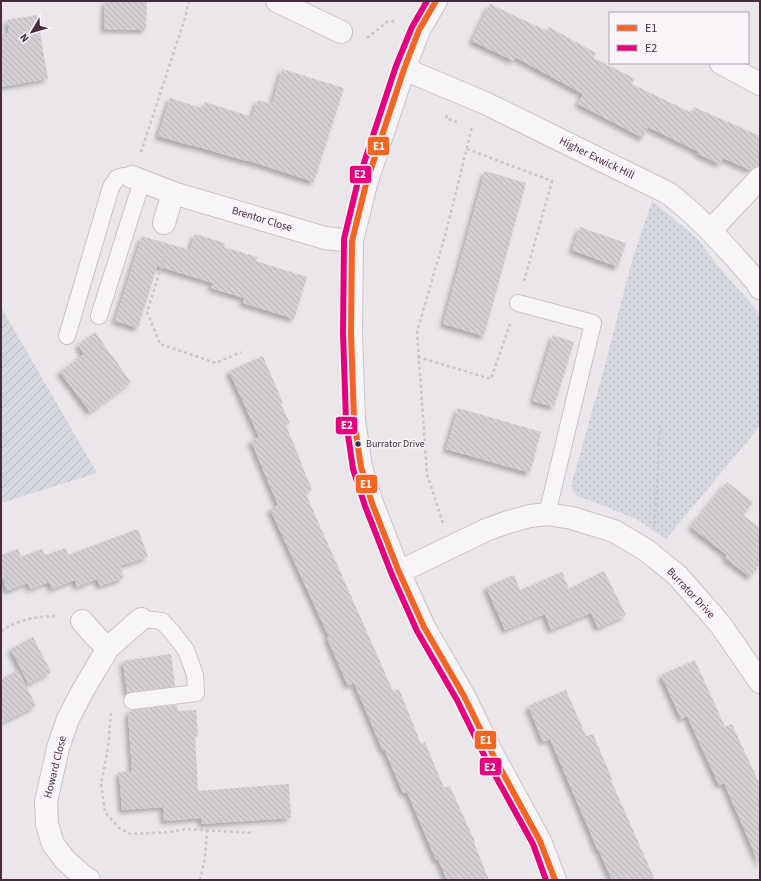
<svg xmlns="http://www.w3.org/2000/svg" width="761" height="881" font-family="'Source Sans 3',sans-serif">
<defs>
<pattern id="grass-dots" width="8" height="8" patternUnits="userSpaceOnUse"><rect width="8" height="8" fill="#d5d9df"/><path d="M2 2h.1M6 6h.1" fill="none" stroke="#b8bac0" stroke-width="1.8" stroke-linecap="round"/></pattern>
<pattern id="garden-furrows" width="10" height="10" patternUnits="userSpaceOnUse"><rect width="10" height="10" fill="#d5d9df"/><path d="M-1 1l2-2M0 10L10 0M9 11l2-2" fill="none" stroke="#b8bac0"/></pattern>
<pattern id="building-back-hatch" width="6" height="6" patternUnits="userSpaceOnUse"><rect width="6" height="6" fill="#d4cfd3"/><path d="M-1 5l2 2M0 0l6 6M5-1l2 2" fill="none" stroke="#b7b2b6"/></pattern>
<filter id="shadow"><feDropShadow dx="-3.5" dy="3.5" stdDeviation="2" flood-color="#0004"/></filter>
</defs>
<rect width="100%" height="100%" fill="#eae6e9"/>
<!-- grass -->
<polygon fill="url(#grass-dots)" points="652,201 699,240 716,264 755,308 760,317 760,426 666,539 636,519 602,505 577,496 571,486 605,365 633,257"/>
<!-- garden -->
<polygon fill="url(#garden-furrows)" points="1,307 97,473 1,503"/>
<!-- building -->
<g fill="url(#building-back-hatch)" filter="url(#shadow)">
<polygon points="105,1 147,1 146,30 104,29"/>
<polygon points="490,4 547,31 549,27 596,53 593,58 634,78 632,84 692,113 694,107 760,136 760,166 756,166 750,170 723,158 720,164 698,154 699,152 648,127 643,138 578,104 583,94 515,57 514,61 472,41"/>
<polygon points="37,15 48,79 1,87 1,34 9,33 7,20"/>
<polygon points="282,69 344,88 314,182 246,160 246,161 192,145 192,146 158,136 170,98 204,109 205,102 252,117 258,100 272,104"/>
<polygon points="485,171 526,183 484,336 443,324"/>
<polygon points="580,227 626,243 618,267 572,250"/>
<polygon points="195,234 225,243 224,247 257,257 256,261 307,277 294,319 243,303 244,298 211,288 213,283 157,266 138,328 115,321 142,236 190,250"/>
<polygon points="95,332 131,382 90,412 60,372 84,354 78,345"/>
<polygon points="553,335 574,342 554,407 533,401"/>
<polygon points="263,356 283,403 281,404 290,423 286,425 312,490 305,492 393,691 399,689 421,744 425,742 444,788 450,786 475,842 474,843 489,880 447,880 438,859 436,860 407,792 403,793 385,751 383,751 354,683 348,686 327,638 329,637 270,509 278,505 251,441 259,437 229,371"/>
<polygon points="458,408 541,432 530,473 446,449"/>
<polygon points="727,482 753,502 743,515 760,528 760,564 750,577 725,558 727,555 691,527"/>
<polygon points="138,529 148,557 120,566 124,578 100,586 97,579 77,587 75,580 52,589 49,582 30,589 28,583 7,591 1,574 1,555 18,549 21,557 42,549 45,555 66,548 68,555"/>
<polygon points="604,571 626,615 598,628 591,613 551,630 545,614 505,630 486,587 514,575 520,590 562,572 569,589"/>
<polygon points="33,637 51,672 28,684 11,649"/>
<polygon points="171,654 175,686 127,693 123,661"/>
<polygon points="695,660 725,727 732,724 760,785 760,866 724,783 719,785 687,716 681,719 661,675"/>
<polygon points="18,670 36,706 1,723 1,679"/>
<polygon points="566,690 586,736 593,734 612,779 611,780 655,880 612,880 599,851 598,851 550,739 543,742 528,706"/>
<polygon points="177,705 178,711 196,710 198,736 195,737 198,791 289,784 291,818 202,824 201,818 164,821 163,807 122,810 119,772 132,771 128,714 130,714 130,710"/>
</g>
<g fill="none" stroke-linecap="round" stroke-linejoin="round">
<defs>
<g id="lane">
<polyline points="518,303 593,323 547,514"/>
<polyline points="99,316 142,181"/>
<polyline points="67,336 111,187 117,178 123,176 132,177"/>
<polyline points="132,701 196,693 195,675 186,650 172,632 162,621 141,619"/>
</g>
<g id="street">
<polyline points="277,1 341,32"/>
<polyline points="436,1 419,30 404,69 366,184 352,241 351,333 354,420 361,467 372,503 399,572 424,627 464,696 493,755 540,841 555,880"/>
<polyline points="721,63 760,84"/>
<path d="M404 69 485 103 668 193C701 218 728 249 755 280L760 288"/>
<polyline points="132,177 173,193 325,238 352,241"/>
<polyline points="164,223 173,193"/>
<polyline points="711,230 760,178"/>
<polyline points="399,572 486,530 505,523 530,516 547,514 572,518 614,531 646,550 677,575 720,624 760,682"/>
<polyline points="82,621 96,637 108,648"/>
<polyline points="89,880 83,876 65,860 53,844 47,824 46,802 58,748 68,719 82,692 108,648 141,619"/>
</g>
</defs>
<!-- lane casing -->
<use href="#lane" stroke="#c8c4c7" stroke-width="18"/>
<!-- street casing -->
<use href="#street" stroke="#c8c4c7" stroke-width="24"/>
<!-- path -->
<g stroke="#cdc6ca" stroke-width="2.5" stroke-dasharray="3 3" stroke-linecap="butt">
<polyline points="367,38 387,22 395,21"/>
<polyline points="447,115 446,118 457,122"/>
<polyline points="467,149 552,181 524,281"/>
<polyline points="141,152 185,18 189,1"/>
<polyline points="167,249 147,312 160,344 216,363 241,352"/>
<polyline points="418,357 491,379 510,324"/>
<polyline points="443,523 427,474 417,332 446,232 472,127 471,127"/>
<polyline points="655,524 660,425"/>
<path d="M1 631C20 619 34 617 56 616"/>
<polyline points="111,713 108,748 101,784 105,812 119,828 131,834 170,832 185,829 254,833"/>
<polyline points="200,880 205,857 207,830"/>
</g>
<!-- lane -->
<use href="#lane" stroke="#f7f5f7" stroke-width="16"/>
<!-- street -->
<use href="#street" stroke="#f7f5f7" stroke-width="22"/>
<defs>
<polyline id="bus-1" points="436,1 419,30 404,69 366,184 352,241 351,333 354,420 361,467 372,503 399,572 424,627 464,696 493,755 540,841 555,880"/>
<polyline id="bus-2" points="427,1 412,27 396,66 358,181 344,239 343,333 346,421 353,469 365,506 392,575 417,631 457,700 486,759 533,844 546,880"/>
</defs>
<!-- bus-1 casing -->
<use href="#bus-1" stroke="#f9f4f8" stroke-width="9"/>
<!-- bus-2 casing -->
<use href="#bus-2" stroke="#f9f4f8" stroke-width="9"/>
<!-- bus-1 -->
<use href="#bus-1" stroke="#f26522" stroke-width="6"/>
<!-- bus-2 -->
<use href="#bus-2" stroke="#e5007d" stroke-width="6"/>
</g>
<!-- markers -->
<circle fill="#462a3e" stroke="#f9f4f8" stroke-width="1.5" cx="358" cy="444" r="3.5"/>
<g text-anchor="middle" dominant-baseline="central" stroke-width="3" stroke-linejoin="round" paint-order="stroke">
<!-- bus labels -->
<g font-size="10" fill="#462a3e" stroke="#f9f4f8" text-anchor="start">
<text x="366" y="444">Burrator Drive</text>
</g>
<!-- street labels -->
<g font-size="11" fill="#462a3e" stroke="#f9f4f8">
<text transform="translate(597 158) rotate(26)">Higher Exwick Hill</text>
<text transform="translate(262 219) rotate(17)">Brentor Close</text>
<text transform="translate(691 593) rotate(47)">Burrator Drive</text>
<text transform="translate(55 767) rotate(-76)">Howard Close</text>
</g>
</g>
<g stroke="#f9f4f8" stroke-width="1.5">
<rect x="367" y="136" width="23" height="20" rx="4" fill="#f26522"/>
<rect x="349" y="165" width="23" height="19" rx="4" fill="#e5007d"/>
<rect x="335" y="416" width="23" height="19" rx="4" fill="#e5007d"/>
<rect x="355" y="474" width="23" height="20" rx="4" fill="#f26522"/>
<rect x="474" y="730" width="23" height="20" rx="4" fill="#f26522"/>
<rect x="479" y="757" width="23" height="19" rx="4" fill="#e5007d"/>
</g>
<g font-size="11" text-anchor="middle" font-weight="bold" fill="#fff">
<text x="379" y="150">E1</text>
<text x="360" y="178">E2</text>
<text x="347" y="429">E2</text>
<text x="366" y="488">E1</text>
<text x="486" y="744">E1</text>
<text x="490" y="771">E2</text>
</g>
<!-- border -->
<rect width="761" height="881" fill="none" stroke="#462a3e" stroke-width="4"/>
<!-- legend -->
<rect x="609" y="12" width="140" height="52" fill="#f9f4f8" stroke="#b1a3ae"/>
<rect x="617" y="25" width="20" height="6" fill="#f26522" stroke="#b1a3ae"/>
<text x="645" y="32" font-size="12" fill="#462a3e">E1</text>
<rect x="617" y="45" width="20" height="6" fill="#e5007d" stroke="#b1a3ae"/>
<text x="645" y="52" font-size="12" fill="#462a3e">E2</text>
<!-- north arrow -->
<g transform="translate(32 32) rotate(232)" stroke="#f9f4f8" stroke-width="3" paint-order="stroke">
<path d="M0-3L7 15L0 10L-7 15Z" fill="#462a3e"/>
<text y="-6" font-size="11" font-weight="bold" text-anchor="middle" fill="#462a3e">N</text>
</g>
</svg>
